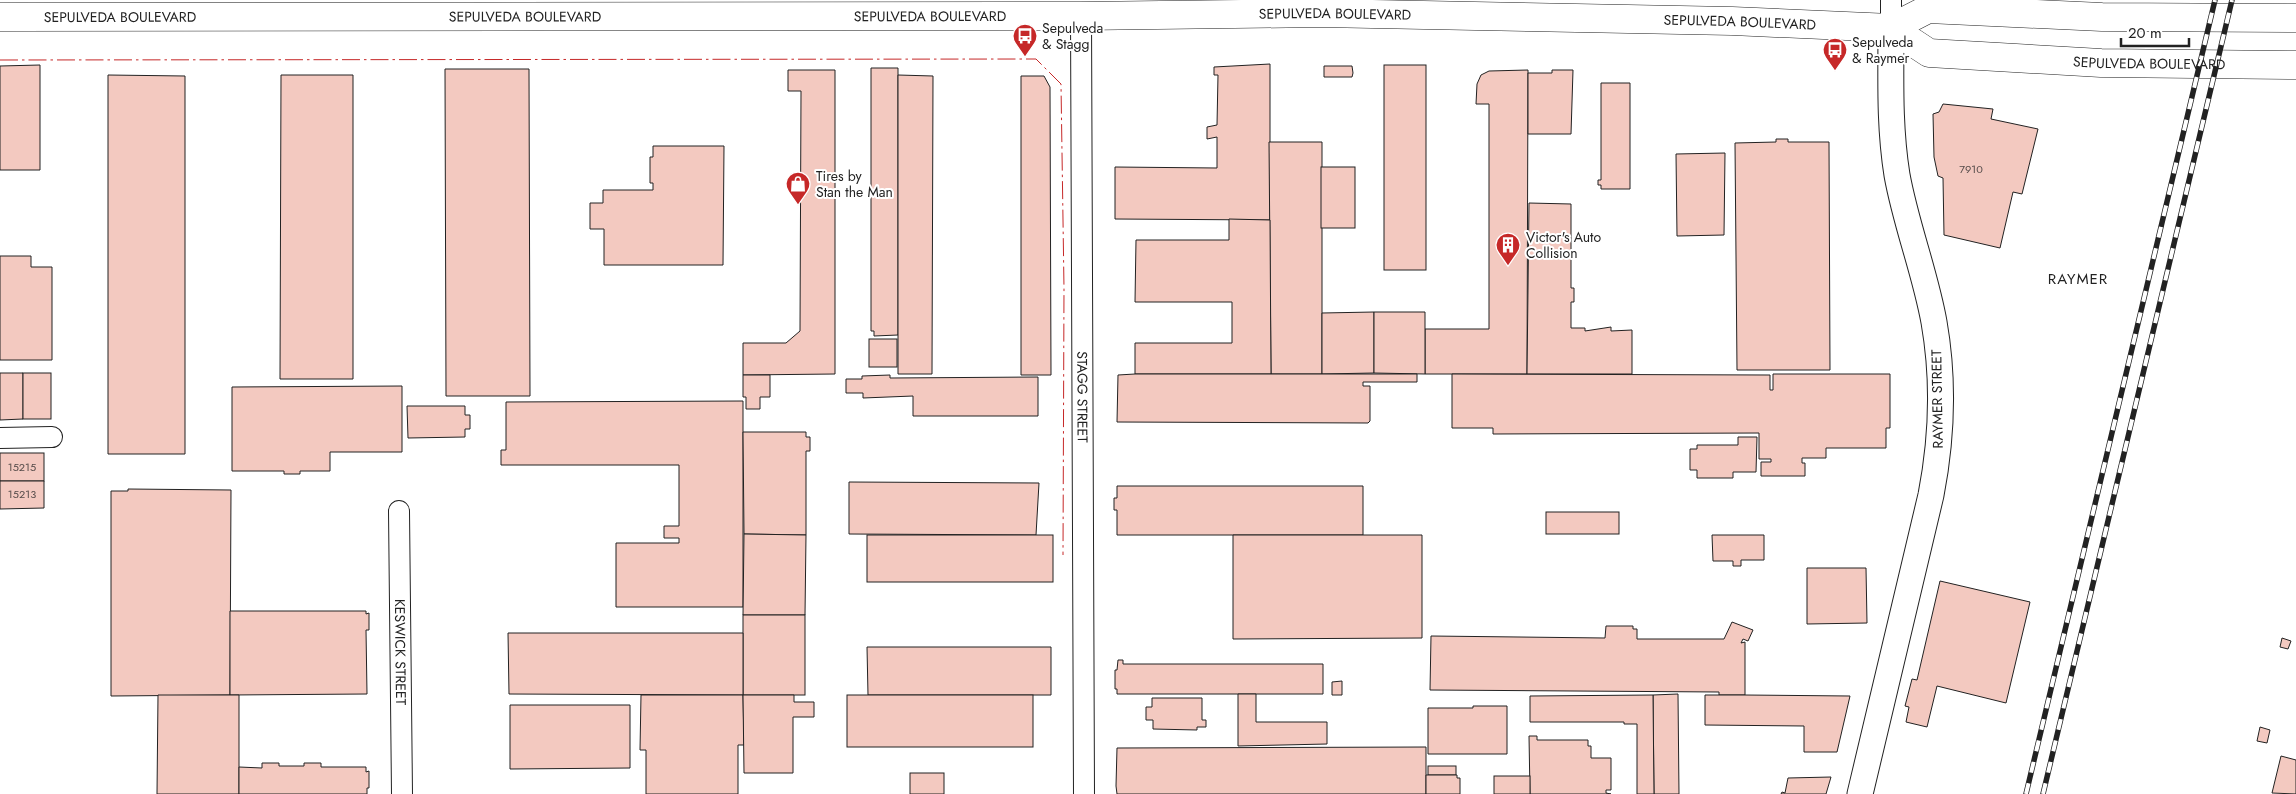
<svg xmlns="http://www.w3.org/2000/svg" width="2296" height="794" font-family="Jost,sans-serif">
<rect width="100%" height="100%" fill="#fff"/>
<!-- building -->
<g fill="#f3c9c0" stroke="#222">
<polygon points="1270,64 1270,220 1115,219 1115,167 1217,168 1217,137 1207,139 1207,127 1217,125 1218,75 1214,75 1214,67"/>
<polygon points="40,65 40,170 0,170 0,66"/>
<rect x="1384" y="65" width="42" height="205"/>
<polygon points="1324,66 1352,66 1353,73 1352,77 1324,77"/>
<polygon points="871,68 898,68 898,335 874,336 874,331 871,331"/>
<polygon points="445,69 529,69 530,396 446,396"/>
<polygon points="788,70 835,70 835,374 743,375 743,343 786,343 800,331 801,91 788,91"/>
<polygon points="1528,70 1527,374 1425,374 1425,329 1489,329 1489,104 1476,104 1477,84 1481,75 1489,71"/>
<polygon points="1552,70 1573,70 1571,134 1528,134 1528,73 1552,73"/>
<polygon points="108,75 185,76 185,454 108,454"/>
<polygon points="281,75 353,75 353,379 280,379"/>
<polygon points="898,75 933,76 932,374 898,374"/>
<polygon points="1021,76 1044,76 1050,87 1051,375 1021,375"/>
<polygon points="1601,83 1630,83 1630,189 1601,189 1601,185 1598,185 1598,180 1601,180"/>
<polygon points="1943,104 1993,109 1991,119 2038,129 2022,194 2013,192 2000,248 1944,235 1943,178 1938,176 1934,157 1933,114 1939,112"/>
<polygon points="1776,139 1788,139 1788,142 1829,142 1830,370 1737,370 1735,143 1776,142"/>
<polygon points="1269,142 1322,142 1322,374 1271,374"/>
<polygon points="653,146 724,146 723,265 604,265 604,229 590,229 590,203 603,203 603,190 653,190 653,183 650,183 650,157 653,157"/>
<polygon points="1725,153 1724,235 1677,236 1676,154"/>
<rect x="1321" y="167" width="34" height="61"/>
<polygon points="1529,203 1571,204 1571,288 1574,288 1574,302 1571,302 1571,328 1585,328 1585,331 1611,327 1611,331 1632,330 1632,374 1527,374"/>
<polygon points="1229,219 1270,220 1271,374 1135,374 1135,343 1232,343 1232,302 1135,302 1136,240 1229,240"/>
<polygon points="0,256 31,256 31,267 52,267 52,360 0,360"/>
<polygon points="1374,312 1374,373 1322,374 1322,313"/>
<polygon points="1374,312 1425,312 1425,374 1374,373"/>
<rect x="869" y="339" width="28" height="28"/>
<polygon points="0,373 23,373 23,419 0,420"/>
<rect x="23" y="373" width="28" height="46"/>
<polygon points="1135,374 1417,374 1417,382 1363,382 1363,386 1370,386 1370,421 1368,423 1117,422 1118,375"/>
<polygon points="1452,374 1770,375 1770,390 1773,390 1773,374 1890,374 1890,428 1886,428 1886,448 1826,448 1826,458 1802,458 1802,463 1805,463 1805,476 1761,476 1761,462 1771,462 1771,459 1759,459 1759,433 1493,434 1493,428 1452,428"/>
<polygon points="743,375 770,375 770,397 760,397 760,409 746,409 746,397 743,397"/>
<polygon points="890,375 890,378 1038,377 1038,416 913,416 913,396 863,398 863,393 846,393 846,379 862,379 862,376"/>
<polygon points="402,386 402,452 330,452 330,471 300,471 300,474 284,474 284,471 232,471 232,387"/>
<polygon points="743,401 743,607 616,607 616,543 679,543 679,538 664,538 664,526 679,526 679,465 501,465 501,450 506,450 506,402"/>
<polygon points="407,406 465,406 465,415 470,415 470,429 465,429 465,437 408,438"/>
<polygon points="743,432 806,432 806,437 810,437 810,451 806,451 806,535 744,534"/>
<polygon points="1738,437 1757,437 1756,472 1733,472 1733,478 1697,478 1697,470 1690,470 1690,449 1697,449 1697,445 1738,445"/>
<rect x="0" y="453" width="44" height="28"/>
<polygon points="0,481 44,481 44,508 0,509"/>
<polygon points="849,482 1039,483 1036,535 849,534"/>
<polygon points="1117,486 1363,486 1363,535 1117,535 1117,510 1114,510 1114,498 1117,498"/>
<polygon points="128,489 231,490 230,695 111,696 111,491 128,491"/>
<rect x="1546" y="512" width="73" height="22"/>
<polygon points="744,534 806,535 805,615 743,615"/>
<rect x="867" y="535" width="186" height="47"/>
<polygon points="1233,535 1422,535 1422,638 1233,639"/>
<polygon points="1712,535 1764,535 1764,560 1741,560 1741,566 1733,566 1733,561 1713,561"/>
<polygon points="1807,568 1866,568 1867,623 1807,624"/>
<polygon points="1940,581 2030,602 2006,703 1937,686 1927,727 1906,722 1909,707 1905,706 1912,679 1917,680"/>
<polygon points="230,611 366,611 366,614 369,613 369,630 366,630 367,694 230,695"/>
<rect x="743" y="615" width="62" height="80"/>
<polygon points="1732,622 1753,630 1748,641 1743,639 1741,643 1745,642 1745,695 1719,695 1719,692 1430,690 1431,636 1605,638 1606,626 1633,626 1633,629 1637,629 1637,639 1724,639"/>
<polygon points="508,633 743,633 743,695 509,694"/>
<polygon points="2282,638 2291,641 2288,649 2280,647"/>
<polygon points="867,647 1051,647 1051,695 868,695"/>
<polygon points="1118,660 1123,660 1123,664 1323,664 1323,694 1117,694 1117,689 1115,689 1115,670 1117,670"/>
<polygon points="1342,681 1342,695 1332,695 1332,682"/>
<polygon points="1238,694 1256,694 1256,722 1327,722 1327,744 1238,746"/>
<polygon points="1678,694 1679,794 1654,794 1653,695"/>
<polygon points="158,695 239,695 239,794 157,794"/>
<polygon points="641,695 743,695 744,745 738,745 738,794 646,794 646,750 640,750"/>
<polygon points="743,695 794,695 794,702 814,702 814,717 793,717 793,773 744,773"/>
<rect x="847" y="695" width="186" height="52"/>
<polygon points="1653,695 1654,794 1637,794 1637,724 1624,724 1624,722 1530,722 1530,696"/>
<polygon points="1705,695 1745,695 1850,696 1837,752 1804,752 1804,726 1705,725"/>
<polygon points="1152,698 1202,698 1202,720 1206,720 1206,727 1197,727 1197,730 1153,729 1153,720 1146,720 1146,707 1152,707"/>
<polygon points="510,705 630,705 630,768 510,769"/>
<polygon points="1473,706 1507,706 1507,754 1428,754 1428,708 1473,708"/>
<polygon points="2260,727 2270,730 2267,743 2257,741"/>
<polygon points="1529,736 1537,736 1537,740 1588,740 1588,746 1591,746 1591,758 1611,758 1611,790 1606,790 1606,793 1611,794 1530,794"/>
<polygon points="1426,747 1426,794 1117,794 1116,786 1117,748"/>
<polygon points="2281,756 2296,760 2296,794 2272,793"/>
<polygon points="262,763 279,763 279,766 304,766 304,763 321,763 321,767 366,767 366,772 369,771 369,788 367,788 367,794 239,794 239,767 262,768"/>
<rect x="1428" y="766" width="28" height="9"/>
<rect x="910" y="773" width="34" height="21"/>
<polygon points="1426,775 1457,775 1457,778 1460,778 1460,794 1426,794"/>
<rect x="1494" y="776" width="36" height="18"/>
<polygon points="1831,777 1826,794 1781,794 1782,792 1785,793 1788,778"/>
</g>
<g fill="none" stroke-linecap="round" stroke-linejoin="round">
<defs>
<g id="minor">
<polyline points="1891,0 1891,28"/>
<path id="s1" d="M1081 16 1084 794"/>
<polyline points="0,438 52,437"/>
<path id="s2" d="M399 511 402 794"/>
</g>
<path id="tertiary" d="M1860 794 1931 495C1942 438 1944 379 1934 322 1925 272 1906 225 1897 175 1889 125 1891 78 1891 28"/>
<g id="primary">
<path id="s3" d="M0 17 1081 16 1321 13 1732 21 1891 28 1928 9 2102 17 2296 18"/>
<path id="s4" d="M1891 28 1929 53 2101 63 2296 65"/>
</g>
</defs>
<!-- minor casing -->
<use href="#minor" stroke="#222" stroke-width="22"/>
<!-- tertiary casing -->
<use href="#tertiary" stroke="#222" stroke-width="27"/>
<!-- primary casing -->
<use href="#primary" stroke="#222" stroke-width="29"/>
<!-- minor -->
<use href="#minor" stroke="#fff" stroke-width="20"/>
<!-- tertiary -->
<use href="#tertiary" stroke="#fff" stroke-width="25"/>
<!-- primary -->
<use href="#primary" stroke="#fff" stroke-width="28"/>
<defs>
<g id="rail">
<polyline points="2026,794 2215,0"/>
<polyline points="2043,794 2232,0"/>
</g>
</defs>
<!-- rail casing -->
<use href="#rail" stroke="#222" stroke-width="5.5"/>
<!-- rail -->
<use href="#rail" stroke="#fff" stroke-width="4" stroke-dasharray="11" stroke-linecap="butt"/>
<!-- power -->
<polyline stroke="#c62828" stroke-width="1" stroke-dasharray="18 4 2.5 4" stroke-linecap="butt" points="0,60 1036,59 1061,84 1064,288 1063,555"/>
</g>
<!-- icons -->
<defs>
<symbol id="bus-pin" viewBox="-11 -11 22 30"><path d="M0 17L-7.5 6A9.5 9.5 0 1 1 7.5 6Z" fill="#c62828" stroke="#fff"/><path d="M-5-6H5V4H4V6H2V4H-2V6H-4V4H-5ZM-3.5-4V0h7V-4ZM-3.5 1.2v1.5H-2V1.2ZM2 1.2v1.5H3.5V1.2Z" fill="#fff"/></symbol>
<symbol id="shop-pin" viewBox="-11 -11 22 30"><path d="M0 17L-7.5 6A9.5 9.5 0 1 1 7.5 6Z" fill="#c62828" stroke="#fff"/><path d="M-5-2.5h2.3a2.7 3.5 0 0 1 5.4 0H5L5.5 6h-11ZM-1.5-2.5h3a1.5 2.3 0 0 0-3 0Z" fill="#fff"/></symbol>
<symbol id="building-pin" viewBox="-11 -11 22 30"><path d="M0 17L-7.5 6A9.5 9.5 0 1 1 7.5 6Z" fill="#c62828" stroke="#fff"/><path d="M-4-6H4V6H1V3H-1V6H-4ZM-2.5-4.3h1.7v1.8h-1.7ZM.8-4.3h1.7v1.8H.8ZM-2.5-1h1.7V.8h-1.7ZM.8-1h1.7V.8H.8Z" fill="#fff"/></symbol>
</defs>
<g fill-rule="evenodd">
<use href="#bus-pin" x="1011" y="22" width="28" height="38"/>
<use href="#bus-pin" x="1821" y="36" width="28" height="38"/>
<use href="#shop-pin" x="784" y="170" width="28" height="38"/>
<use href="#building-pin" x="1494" y="231" width="28" height="38"/>
</g>
<g text-anchor="middle" dominant-baseline="central" stroke-width="4" stroke-linejoin="round" paint-order="stroke">
<!-- number labels -->
<g font-size="11" fill="#564c4a">
<text x="1971" y="169">7910</text>
<text x="22" y="467">15215</text>
<text x="22" y="494">15213</text>
</g>
<!-- street labels -->
<g font-size="14" fill="#222" stroke="#fff">
<text stroke="none"><textPath href="#s3" startOffset="1335">SEPULVEDA BOULEVARD</textPath></text>
<text stroke="none"><textPath href="#s3" startOffset="930">SEPULVEDA BOULEVARD</textPath></text>
<text stroke="none"><textPath href="#s3" startOffset="120">SEPULVEDA BOULEVARD</textPath></text>
<text stroke="none"><textPath href="#s3" startOffset="525">SEPULVEDA BOULEVARD</textPath></text>
<text stroke="none"><textPath href="#s3" startOffset="1740">SEPULVEDA BOULEVARD</textPath></text>
<text stroke="none"><textPath href="#s4" startOffset="266">SEPULVEDA BOULEVARD</textPath></text>
<text stroke="none"><textPath href="#s1" startOffset="381">STAGG STREET</textPath></text>
<text transform="translate(1937 399) rotate(-91)">RAYMER STREET</text>
<text stroke="none"><textPath href="#s2" startOffset="141">KESWICK STREET</textPath></text>
</g>
<!-- poi labels -->
<g font-size="14" fill="#222" stroke="#fff" text-anchor="start">
<text x="1042" y="28">Sepulveda<tspan x="1042" dy="16">&amp; Stagg</tspan></text>
<text x="1852" y="42">Sepulveda<tspan x="1852" dy="16">&amp; Raymer</tspan></text>
<text x="816" y="176">Tires by<tspan x="816" dy="16">Stan the Man</tspan></text>
<text x="1526" y="237">Victor's Auto<tspan x="1526" dy="16">Collision</tspan></text>
</g>
<!-- neighbourhood labels -->
<g font-size="15" letter-spacing="1" fill="#222" stroke="#fff">
<text x="2078" y="279">RAYMER</text>
</g>
</g>
<!-- scale -->
<path d="M2121 38v8h68v-8" fill="none" stroke="#222222" stroke-width="2.5"/>
<text x="2128" y="38" font-size="15" fill="#222222" stroke="#ffffff" stroke-width="4" paint-order="stroke">20 m</text>
</svg>
